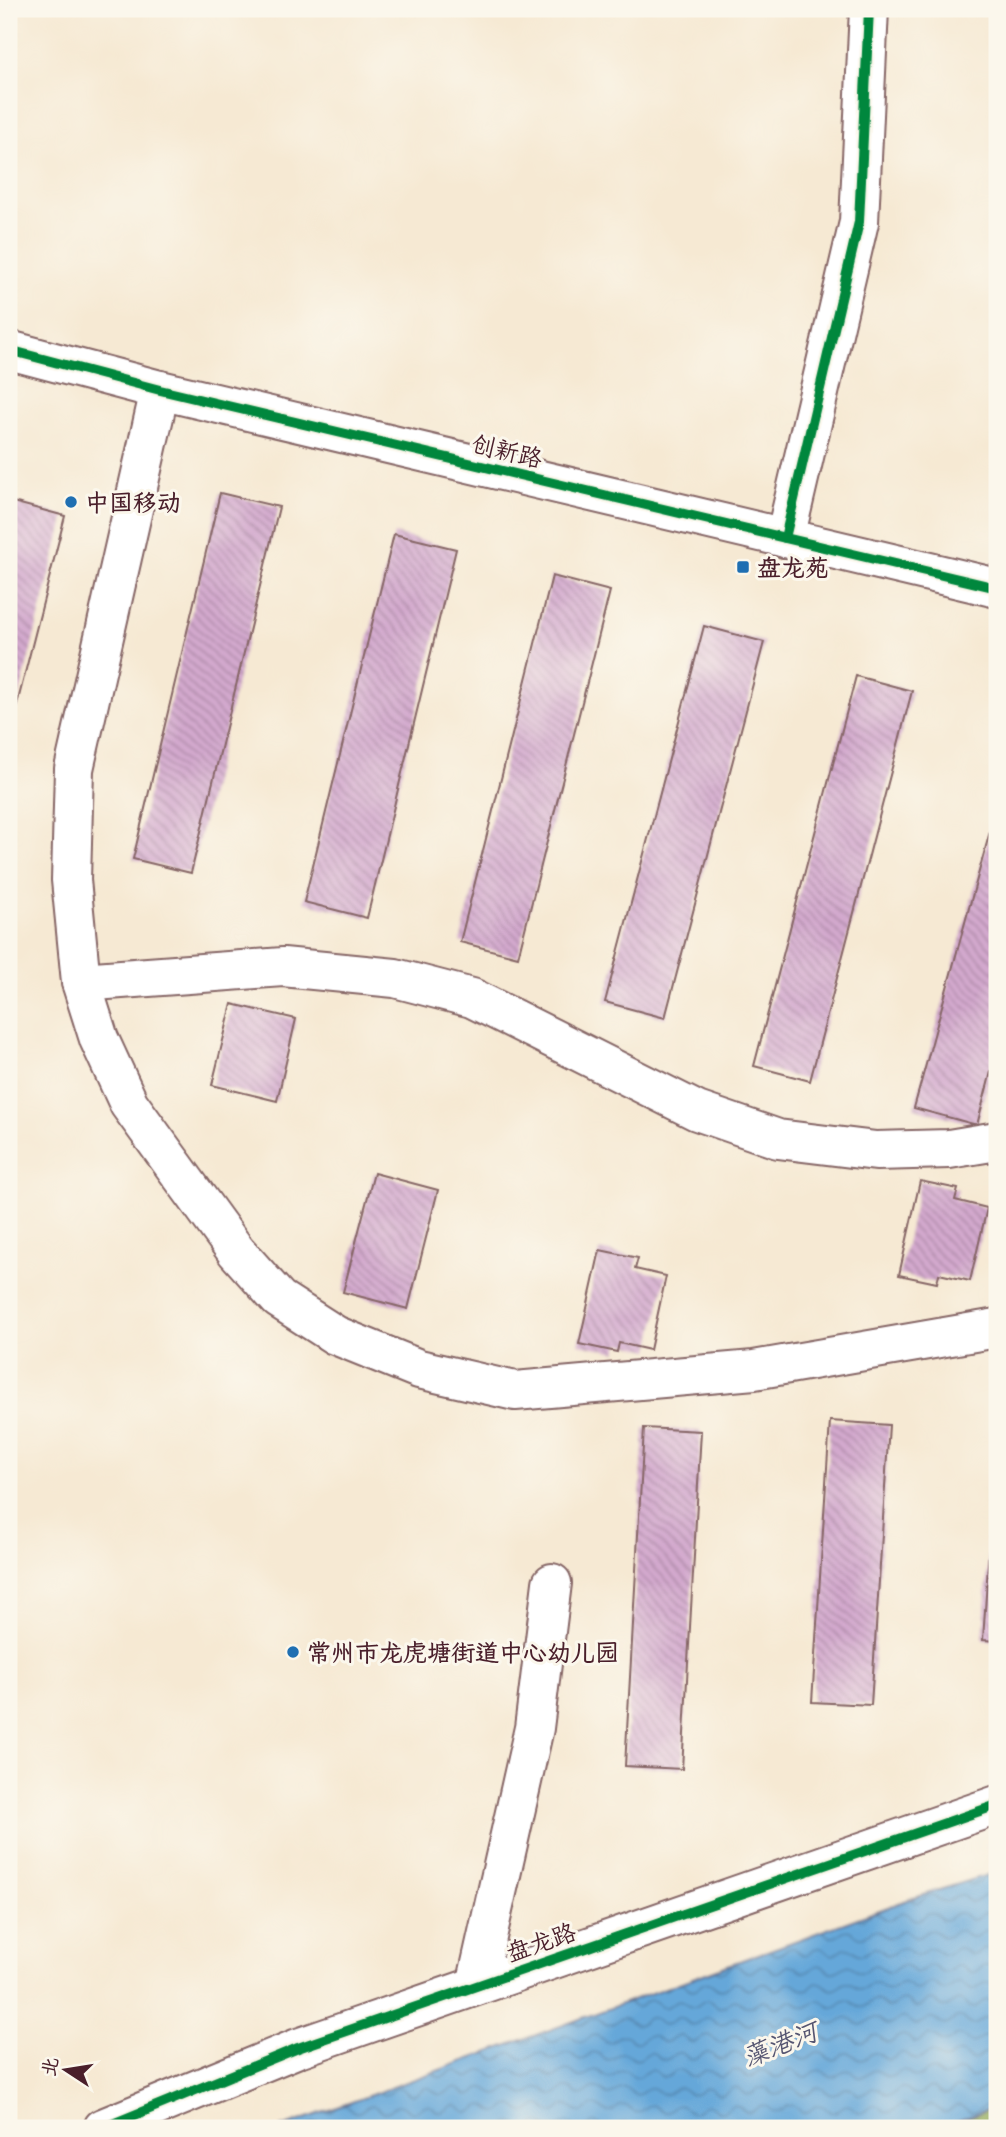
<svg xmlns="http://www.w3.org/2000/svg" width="1006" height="2137" font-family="Itim,'LXGW WenKai TC',sans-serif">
<defs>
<pattern id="forest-firs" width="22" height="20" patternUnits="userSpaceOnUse" patternTransform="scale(1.75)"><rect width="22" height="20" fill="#94ac5c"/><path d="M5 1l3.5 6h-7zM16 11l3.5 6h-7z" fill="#7b8b4c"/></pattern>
<pattern id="water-waves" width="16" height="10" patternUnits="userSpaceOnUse" patternTransform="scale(1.75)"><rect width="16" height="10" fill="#65a7d9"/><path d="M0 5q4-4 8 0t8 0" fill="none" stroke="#5587b0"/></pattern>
<pattern id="building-back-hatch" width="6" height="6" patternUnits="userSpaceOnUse" patternTransform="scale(1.75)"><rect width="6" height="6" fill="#d3a9ce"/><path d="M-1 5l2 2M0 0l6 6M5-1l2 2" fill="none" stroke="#ad89a7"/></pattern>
</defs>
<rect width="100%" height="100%" fill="#fbf7ec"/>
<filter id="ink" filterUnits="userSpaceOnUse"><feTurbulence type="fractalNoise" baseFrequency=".0143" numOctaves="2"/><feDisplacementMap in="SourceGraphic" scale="14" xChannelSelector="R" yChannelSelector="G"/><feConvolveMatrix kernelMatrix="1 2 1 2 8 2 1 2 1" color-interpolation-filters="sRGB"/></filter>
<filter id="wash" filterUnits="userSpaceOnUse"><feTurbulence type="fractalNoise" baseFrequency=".00686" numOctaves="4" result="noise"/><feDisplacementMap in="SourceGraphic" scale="28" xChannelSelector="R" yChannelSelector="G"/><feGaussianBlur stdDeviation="1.57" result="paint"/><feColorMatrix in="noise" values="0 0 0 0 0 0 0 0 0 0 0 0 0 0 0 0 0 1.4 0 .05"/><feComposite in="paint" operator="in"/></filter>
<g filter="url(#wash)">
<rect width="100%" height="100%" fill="#f6e9d3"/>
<!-- forest -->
<polygon fill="url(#forest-firs)" stroke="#6f6644" stroke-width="2" points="997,2106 997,2128 939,2128"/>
<!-- water -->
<polygon fill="url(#water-waves)" stroke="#586382" stroke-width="2" points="997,1872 997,2106 939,2128 280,2128 910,1899"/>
<g id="blocks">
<!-- building -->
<g fill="url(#building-back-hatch)">
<polygon points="220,493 279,507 191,873 133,859"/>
<polygon points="9,501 65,516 10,732 9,732"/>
<polygon points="394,534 456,549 367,918 304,902"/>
<polygon points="552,576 610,591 518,957 460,942"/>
<polygon points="704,626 764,642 665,1018 605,1002"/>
<polygon points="856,676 912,691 810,1081 754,1066"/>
<polygon points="997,806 997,1049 977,1125 914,1108"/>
<polygon points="232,1004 296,1019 277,1101 212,1085"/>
<polygon points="374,1173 438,1190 408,1309 343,1292"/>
<polygon points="920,1181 958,1189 955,1200 987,1208 970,1281 939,1274 937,1283 899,1275"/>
<polygon points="600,1250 638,1258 635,1269 666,1276 650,1350 619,1343 617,1352 579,1344"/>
<polygon points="830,1421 889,1425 871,1705 812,1702"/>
<polygon points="644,1428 701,1431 682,1769 625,1766"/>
<polygon points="995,1460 997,1460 997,1641 983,1640"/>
</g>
</g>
</g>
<g filter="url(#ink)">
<use href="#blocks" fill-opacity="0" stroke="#866666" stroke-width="2"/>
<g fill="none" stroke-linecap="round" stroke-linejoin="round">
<defs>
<g id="minor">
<polyline points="9,350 160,390 997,588"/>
<polyline points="160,390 74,769 71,880 81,982 99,1039 129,1104 236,1251 279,1299 335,1335 419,1369 515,1391 754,1370 997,1328"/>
<polyline points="785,538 859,222 869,9"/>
<polyline points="81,982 283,967 395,978 472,998 697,1111 778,1139 876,1151 949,1149 997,1141"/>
<polyline points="476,1986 534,1728 552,1583"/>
<polyline points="103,2128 298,2048 997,1805"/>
</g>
</defs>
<!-- minor casing -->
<use href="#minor" stroke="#866666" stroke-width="42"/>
<!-- minor -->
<use href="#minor" stroke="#fff" stroke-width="38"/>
<defs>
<g id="cycleway">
<polyline points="9,350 160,390 997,588"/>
<polyline points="785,538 859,222 869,9"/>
<polyline points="103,2128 298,2048 997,1805"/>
</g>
</defs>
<!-- cycleway casing -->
<use href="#cycleway" stroke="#fbf7ec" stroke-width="15"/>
<!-- cycleway -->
<use href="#cycleway" stroke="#00873e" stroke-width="10"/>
</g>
</g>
<!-- markers -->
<g fill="#1f6fb2" stroke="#fbf7ec" stroke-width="2.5">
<circle cx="71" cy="502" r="7"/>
<rect x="736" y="560" width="14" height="14" rx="3.5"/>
<circle cx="293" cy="1652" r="7"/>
</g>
<g text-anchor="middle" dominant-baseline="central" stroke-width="6" stroke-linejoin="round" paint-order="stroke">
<!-- street labels -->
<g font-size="24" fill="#4a1f2b" stroke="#fbf7ec">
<text transform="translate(507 451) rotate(13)">创新路</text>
<text transform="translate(541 1942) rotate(-19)">盘龙路</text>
</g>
<!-- poi labels -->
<g font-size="24" font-weight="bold" fill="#4a1f2b" stroke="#fbf7ec" text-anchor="start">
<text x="85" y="502">中国移动</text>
<text x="757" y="567">盘龙苑</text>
<text x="307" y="1652">常州市龙虎塘街道中心幼儿园</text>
</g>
<!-- water labels -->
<g font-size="26" font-style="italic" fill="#555571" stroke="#fbf7ec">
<text transform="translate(780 2044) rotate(-21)">藻港河</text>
</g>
</g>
<!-- margin -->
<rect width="1006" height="2137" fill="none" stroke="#fbf7ec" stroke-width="35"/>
<!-- north arrow -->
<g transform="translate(66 2070) rotate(282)" stroke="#fbf7ec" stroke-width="5" paint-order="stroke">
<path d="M0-5L12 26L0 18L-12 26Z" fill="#4a1f2b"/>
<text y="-10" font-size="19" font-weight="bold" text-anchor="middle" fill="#4a1f2b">北</text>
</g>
</svg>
